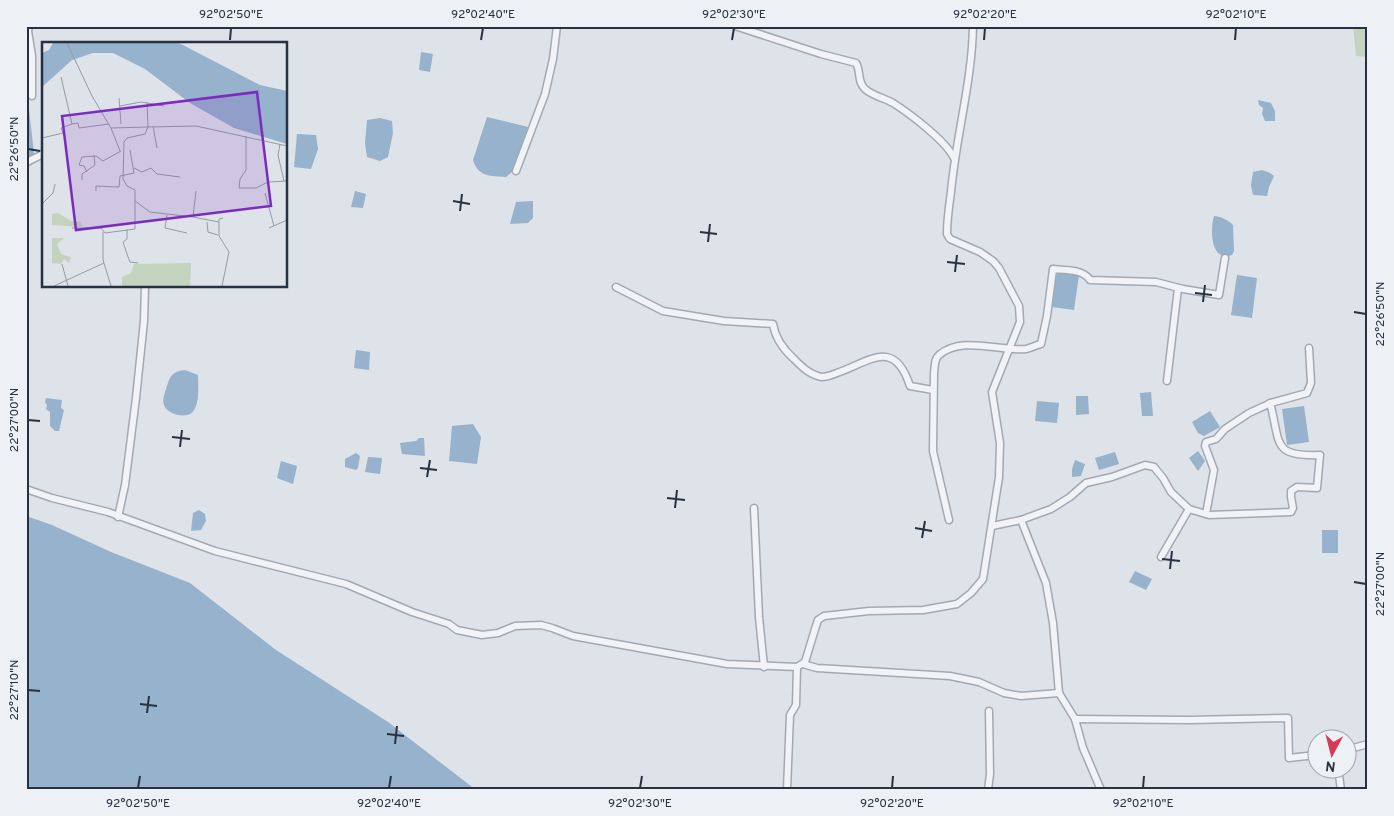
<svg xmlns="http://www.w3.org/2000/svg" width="1394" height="816" font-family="Overpass,sans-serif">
<rect width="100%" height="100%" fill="#dee2e9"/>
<!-- green -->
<polygon fill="#c4d3be" points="1353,26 1368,26 1368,57 1356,56"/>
<!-- water -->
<g fill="#96b2cc">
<polygon points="421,52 433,54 430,72 419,70"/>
<polygon points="1258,100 1271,103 1275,111 1275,121 1265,121 1262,114 1263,108 1259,105"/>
<polygon points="26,101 28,101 34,153 32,158 26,159"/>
<path d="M487 117 528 127 512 172 506 177C491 176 478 177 473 160Z"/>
<polygon points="380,118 392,121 393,133 388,157 380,161 367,157 365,143 367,120"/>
<polygon points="297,134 316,135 318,149 311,169 294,167"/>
<polygon points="1262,170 1270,173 1274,176 1269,187 1267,196 1253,195 1251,185 1253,172"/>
<polygon points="355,191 366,194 363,208 351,207"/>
<polygon points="533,201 533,218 528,223 510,224 516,202"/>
<path d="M1214 216C1220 216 1228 220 1233 225L1234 251 1232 255C1210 263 1210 229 1214 216Z"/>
<polygon points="1057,272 1079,275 1074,310 1052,307"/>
<polygon points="1237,275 1257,278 1252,318 1231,315"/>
<polygon points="356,350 370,352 369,370 354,368"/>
<path d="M185 370 198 375C198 385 200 401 194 410 189 420 167 415 164 405 162 400 165 392 167 386 170 375 174 371 185 370Z"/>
<polygon points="1151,392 1153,416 1142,416 1140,393"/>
<polygon points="1076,396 1088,396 1089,414 1076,415"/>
<polygon points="46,398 62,400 61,408 64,410 59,431 55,431 50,426 50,412 46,409 47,405 45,402"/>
<polygon points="1037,401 1059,403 1057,423 1035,421"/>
<polygon points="1304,406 1309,442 1287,445 1282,409"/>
<polygon points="1210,411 1220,427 1204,436 1198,433 1192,422"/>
<polygon points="473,424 481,437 477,464 449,461 452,426"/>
<polygon points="419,438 424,438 425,456 402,454 400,443 416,441"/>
<polygon points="1198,451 1205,461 1198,471 1189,458"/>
<polygon points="1115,452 1119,464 1099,470 1095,458"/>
<polygon points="356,453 360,456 358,468 356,470 345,467 345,459"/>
<polygon points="368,457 382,458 380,474 365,472"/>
<polygon points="1075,460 1085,464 1081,476 1072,477 1072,469"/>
<polygon points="281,461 297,466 293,484 277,478"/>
<polygon points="199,510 205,514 206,521 201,530 191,531 193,513"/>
<polygon points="26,516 52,525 111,552 190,583 276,650 388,722 476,790 26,790"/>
<rect x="1322" y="530" width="16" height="23"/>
<polygon points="1135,571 1152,579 1146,590 1129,582"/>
</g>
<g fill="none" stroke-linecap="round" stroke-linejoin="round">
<defs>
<g id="minor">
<polyline points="29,26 28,31 32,56 32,96"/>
<path d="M735 26 821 54 856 63C861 71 857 82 865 89 873 96 884 98 893 103 909 113 946 141 954 158"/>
<path d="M26 163C32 158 38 158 44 153"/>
<polyline points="516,171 545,94 553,59 557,26"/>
<path d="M616 287 663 311 724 321 773 324C775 337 783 349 794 359 802 367 810 375 822 377 827 377 832 375 837 373 869 362 894 337 910 386L933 390"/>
<polyline points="1167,381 1178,288"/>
<path d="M26 489 52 498 108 512 215 551 346 584 412 612 449 624 457 630 482 635 498 633 515 626 541 625 552 628 573 636 727 664 797 667 805 662 816 626 818 620 824 616 869 611 923 610 957 604 971 593 983 579 999 477 1000 443 992 392 1020 322 1019 306 999 268 993 261 980 252 950 239 947 234C947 220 949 206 951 192 956 136 972 82 973 26"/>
<polyline points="754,508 759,617 764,667"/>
<polyline points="1206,514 1214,470 1205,446 1206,442 1216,439 1225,429 1249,413 1271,403 1307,393 1311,383 1309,348"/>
<polyline points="118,517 125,485 136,398 144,321 145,286"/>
<path d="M949 520 933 451 934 373C935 367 934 359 939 355 962 335 1000 352 1026 349 1031 348 1036 345 1041 344L1047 316 1053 269C1064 270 1083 269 1090 280L1156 282 1183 289 1219 295 1225 258"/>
<polyline points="1021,520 1046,583 1053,623 1059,693 1075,719 1083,748 1101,790"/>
<path d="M992 526 1021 520 1051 509 1070 497 1086 483 1112 477 1145 465 1154 467 1163 478 1171 492 1189 509 1209 515 1291 512 1293 508 1291 497V491L1297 487 1317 488 1320 455C1271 457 1281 443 1270 403"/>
<polyline points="1161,557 1189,509"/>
<polyline points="803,664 817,668 950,676 979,682 1004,693 1021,696 1059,693"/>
<polyline points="1075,719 1189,720 1288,718 1289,758 1316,755"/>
<polyline points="1346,750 1368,744"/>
<polyline points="1338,768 1341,790"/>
<polyline points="787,790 790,715 796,705 797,667"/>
<polyline points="988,790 990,774 989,711"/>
</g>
</defs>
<!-- minor casing -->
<use href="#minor" stroke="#a3a9b3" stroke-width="9"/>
<!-- minor -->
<use href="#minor" stroke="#f1f3f7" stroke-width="6"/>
</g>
<!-- ticks -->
<path fill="none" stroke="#263141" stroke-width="2" d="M230 40 231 28M481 40 483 28M732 40 734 28M984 40 985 28M1235 40 1236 28M28 149 40 151M453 201 470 204M460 211 462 194M700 232 717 234M708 242 710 224M947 262 965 264M955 272 957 255M1195 293 1212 295M1203 302 1205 285M1354 312 1366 314M28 420 40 421M172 437 190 439M180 447 182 430M420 468 437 470M427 477 430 460M667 498 685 500M675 508 677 490M915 528 932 531M922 538 925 521M1162 559 1180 561M1170 569 1172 551M1354 582 1366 584M28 690 40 691M140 704 157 706M147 713 149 696M387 734 404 736M395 744 397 726M138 788 140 776M389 788 391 776M640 788 642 776M892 788 893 776M1143 788 1144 776"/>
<!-- overview -->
<g transform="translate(42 42)">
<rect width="245" height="245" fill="#dee2e9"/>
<path d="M16 171 29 179 39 180 40 185 10 183V172ZM10 196H22L15 202 19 212 29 215 27 221 22 217 19 222 10 221ZM149 221 148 244H80V235L89 231 92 222Z" fill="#c4d3be"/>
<path d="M11 1H137L218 43 245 49V102L192 86 148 61 103 27 71 11H51L30 18 0 45V11L7 8Z" fill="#96b2cc"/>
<path fill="none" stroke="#949ba6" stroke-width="1" d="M25 1 50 54 69 86 78 109M19 35 30 82 36 81 37 86 67 82M77 56 79 82M105 60 106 85M78 64 99 60 122 64M111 84 115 106M69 86 106 85M204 94V128L198 137 197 146H214L226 140 245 139M0 96 21 91 19 86 30 82M238 102 236 113 242 139M0 121V142M92 126 100 130 109 126 115 132 138 135M45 130 42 124 37 123 40 115 54 114 61 119 79 109M40 138V132L53 123 52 113M54 149V144L77 145 78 134 92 131 88 108M154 149 151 175 177 180M223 151 232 184M93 159 108 170 151 175M0 162 11 151 13 142M125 173 123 186 145 191M165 180 166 190 176 193M30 186H59L63 191 93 187V148L85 144 81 137 82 100 85 96 103 92 106 85 154 84 245 104M227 186 245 178M85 187V197L81 200 86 215 88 220 96 221M61 190V218L69 244M20 222 26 244M12 244 62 221M180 244 187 210 177 194V177L181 176"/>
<path fill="#7b2cbf" fill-opacity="0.15" stroke="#7b2cbf" stroke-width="2.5" d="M215 50 229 164 34 188 20 74Z"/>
<rect width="245" height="245" fill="none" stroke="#263141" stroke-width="2.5"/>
</g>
<!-- border -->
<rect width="1394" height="816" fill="none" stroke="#edf1f6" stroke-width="55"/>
<!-- north arrow -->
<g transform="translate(1332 754) rotate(187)"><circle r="24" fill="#edf1f6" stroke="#9da4ae"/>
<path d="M0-4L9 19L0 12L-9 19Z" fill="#d83956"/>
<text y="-8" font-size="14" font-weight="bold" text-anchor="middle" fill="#263141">N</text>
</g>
<rect x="28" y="28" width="1338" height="760" fill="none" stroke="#263141" stroke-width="2"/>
<g font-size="12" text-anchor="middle" fill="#263141">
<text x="231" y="18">92°02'50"E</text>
<text x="483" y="18">92°02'40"E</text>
<text x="734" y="18">92°02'30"E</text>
<text x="985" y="18">92°02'20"E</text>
<text x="1236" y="18">92°02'10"E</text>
<text transform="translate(14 149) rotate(-90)" y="4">22°26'50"N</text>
<text transform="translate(1380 314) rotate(-90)" y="4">22°26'50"N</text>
<text transform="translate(14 420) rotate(-90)" y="4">22°27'00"N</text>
<text transform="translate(1380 584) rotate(-90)" y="4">22°27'00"N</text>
<text transform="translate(14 690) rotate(-90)" y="4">22°27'10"N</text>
<text x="138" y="807">92°02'50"E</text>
<text x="389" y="807">92°02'40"E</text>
<text x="640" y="807">92°02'30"E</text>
<text x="892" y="807">92°02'20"E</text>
<text x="1143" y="807">92°02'10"E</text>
</g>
</svg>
